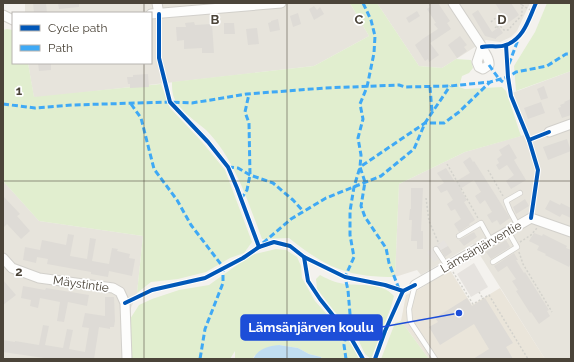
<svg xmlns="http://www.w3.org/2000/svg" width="574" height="362" font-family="Raleway,sans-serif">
<rect width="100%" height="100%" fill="#f4f2ee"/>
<!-- residential -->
<g fill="#e7e4dc">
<polygon points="25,3 350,3 369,36 314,66 34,98 28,63 151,63 151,13 25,13"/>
<polygon points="377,3 530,3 517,31 511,37 500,42 486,40 442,68 419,66"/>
<polygon points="571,71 571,359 545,359 473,244 421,275 417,270 395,277 399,184 465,152 524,135 512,93"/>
<polygon points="3,181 39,221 143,236 137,293 131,308 130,319 132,359 3,359"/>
</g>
<!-- education -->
<polygon fill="#eae5da" points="450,270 472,305 500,288 545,359 429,359 401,321 406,295 418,290"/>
<!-- green -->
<g fill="#e1eecf">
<path d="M350 3H377L419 66 442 68 456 59 471 60 473 68 469 73 462 76 459 87 465 89 502 87 506 91 521 136 465 152 399 184 395 277C377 277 357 276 339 269 320 262 304 250 289 238L262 239C248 202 235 159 206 130 196 121 177 109 173 95 172 91 172 86 172 82L314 66 369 36Z"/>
<polygon points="547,3 571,3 571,71 516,91 514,66 535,32"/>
<polygon points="7,29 13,30 13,63 28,63 34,97 161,84 170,108 202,142 225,170 252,242 244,253 230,258 206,272 178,279 151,282 137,293 143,236 39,221 3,181 3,30"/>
<polygon points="276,249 286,250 297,257 301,266 302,278 315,301 340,329 353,347 359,359 322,359 321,357 309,354 298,348 279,345 254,356 253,359 235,359 235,351 230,359 132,359 130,319 139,305 152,299 179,290 209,285 251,255"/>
<path d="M320 275C326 278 333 282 340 283 358 287 381 281 394 296L391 307 371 359 365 354 355 333 335 312 317 289 316 279Z"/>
<polygon points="401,321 426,355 429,359 381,359 395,323"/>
</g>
<!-- parking -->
<g fill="#e6e3df">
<polygon points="444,240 448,246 441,251 444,256 434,262 427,252"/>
<polygon points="474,263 488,287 471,297 457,274"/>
</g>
<!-- water -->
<path fill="#c0ddf1" d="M279 345 298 348 309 354 321 357 322 359H253C258 349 268 346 279 345Z"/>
<!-- building -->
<g fill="#dedbd6">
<polygon points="33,3 46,3 47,13 34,13"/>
<polygon points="58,3 79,3 79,7 59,9"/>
<polygon points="428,3 438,3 450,21 447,23 451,29 430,43 439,55 429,62 428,59 425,61 415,45 424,38 438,29 434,24 436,23 427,9 430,7"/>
<polygon points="495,3 511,3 519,15 508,23"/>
<polygon points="314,6 317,10 320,7 324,14 314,20 309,9"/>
<polygon points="478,10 492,32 499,27 503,33 496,38 496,39 485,36 472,14"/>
<polygon points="417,11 420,16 409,23 406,18"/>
<polygon points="298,13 301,24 293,27 290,16"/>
<polygon points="278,19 280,30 270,32 268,23 271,22 271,21"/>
<polygon points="194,22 195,25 212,24 214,53 202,53 202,48 184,49 184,40 177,41 176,27 186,27 185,23"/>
<polygon points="224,23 234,23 235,34 224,34"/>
<polygon points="257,28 259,44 248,45 246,29"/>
<polygon points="460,36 467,45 464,47 467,51 457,58 448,45"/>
<polygon points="38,63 51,63 51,70 39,71"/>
<polygon points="148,74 149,87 130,88 130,84 128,84 127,77 133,77 133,75"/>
<polygon points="544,86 548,98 541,100 537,89"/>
<polygon points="571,99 571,115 562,118 558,108 561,107 560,105 565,103 564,102"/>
<polygon points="541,102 545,113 528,119 524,108"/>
<polygon points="567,139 571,151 548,160 543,147"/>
<polygon points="509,144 517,158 514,160 526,180 511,189 506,181 514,175 507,165 499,170 496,165 499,163 497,159 502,155 499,150"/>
<polygon points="470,157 473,162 474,161 510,218 500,225 497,220 492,223 487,215 492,212 485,200 480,204 475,196 481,192 474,180 460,189 467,200 464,202 475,220 469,224 470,225 459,232 454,224 461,219 455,209 451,211 447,204 453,200 447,190 441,193 437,187 444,183 437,173 446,168 455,182 470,173 463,162"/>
<polygon points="411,188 423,188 421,231 423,231 423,249 417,249 417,241 411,241 412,220 409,220 410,209 411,209"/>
<polygon points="3,196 20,214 17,216 30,231 21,239 7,224 3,228"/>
<polygon points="525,199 529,206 516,214 513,207"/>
<polygon points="550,200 560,205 561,203 571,208 571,218 562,214 560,217 545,209"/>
<polygon points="474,232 477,237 464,246 459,240"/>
<polygon points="534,233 542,236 543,234 567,246 566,248 571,250 571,263 569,267 545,255 546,254 537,250 539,246 529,241"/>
<polygon points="68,234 74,235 70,256 87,259 90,238 96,239 92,261 109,264 112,248 118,249 117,251 130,254 129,258 135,259 132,276 109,271 108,277 91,274 91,272 47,264 48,259 37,257 36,263 23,260 25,247 40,250 42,240 66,245"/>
<polygon points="506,240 510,247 491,259 486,252"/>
<polygon points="448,246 452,252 445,257 441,250"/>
<polygon points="514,253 518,260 516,260 524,273 525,272 549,310 547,311 550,316 539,324 531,312 530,313 516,291 518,290 512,281 516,279 507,266 498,272 494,266"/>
<polygon points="3,280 16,295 3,305"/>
<polygon points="23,286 45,290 46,288 89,295 87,306 68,302 64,322 57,321 60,302 40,298 38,308 30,306 31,300 21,298"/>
<polygon points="105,297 114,297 115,321 114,327 110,327 110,329 99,327 94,359 51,359 3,352 3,340 15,342 15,341 39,345 43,325 49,326 45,345 63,348 67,329 73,330 69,349 85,352 89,328 82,327 85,313 105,316"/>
<polygon points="467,298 472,306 485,298 513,343 506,347 513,359 473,359 489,349 474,324 440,345 429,327 438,322 435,318"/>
</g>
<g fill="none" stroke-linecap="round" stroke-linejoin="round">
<defs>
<g id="service">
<polyline points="518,226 510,211 506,201 520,193"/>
<polyline points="459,236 481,223 491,241"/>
<polyline points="436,249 447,266"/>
<polyline points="493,262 517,247 508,231"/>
<polyline points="415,285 409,309 410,321 435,359"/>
</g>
<g id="minor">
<polyline points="157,3 159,14"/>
<path d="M453 3 482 47C484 53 490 58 489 65L483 69 479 67 477 62 482 47"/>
<polyline points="151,14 281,3"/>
<polyline points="3,15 13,20"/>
<polyline points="549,132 571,124"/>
<polyline points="3,258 12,268 39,278 113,288 120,292 125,303 127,359"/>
<polyline points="415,285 531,218 571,232"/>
</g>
</defs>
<!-- service casing -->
<use href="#service" stroke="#d2d0cb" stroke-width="6"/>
<!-- minor casing -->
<use href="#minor" stroke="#d2d0cb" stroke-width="11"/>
<!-- path -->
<g stroke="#d3d2cc" stroke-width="1.5" stroke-dasharray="2 2" stroke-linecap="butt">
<polyline points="522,5 532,11"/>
<polyline points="505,18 495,28 500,26 504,30 508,30 522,15 522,5 520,3"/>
<polyline points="491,22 501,13"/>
<polyline points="447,164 478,218"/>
<polyline points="488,170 503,196"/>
<polyline points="426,198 429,221 439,244"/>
<polyline points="520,242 531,235 537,228"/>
<polyline points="519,252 523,264 552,312"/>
<polyline points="453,272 473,304 489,295 528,359"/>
<polyline points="479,292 483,299"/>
</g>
<!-- service -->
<use href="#service" stroke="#fdfdfc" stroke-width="4.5"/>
<!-- minor -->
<use href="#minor" stroke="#fdfdfc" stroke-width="9"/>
<!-- quiet -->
<g stroke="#3fa9f5" stroke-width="3" stroke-dasharray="6 3" stroke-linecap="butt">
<polyline points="509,64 519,37"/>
<polyline points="489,65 499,79 503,82"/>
<polyline points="430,87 432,112"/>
<polyline points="3,104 35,108 72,105 170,102 192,103 247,94 325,88 399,85 405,87 450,86 490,82 508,77 516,72 547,66 566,54 571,54"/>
<polyline points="131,104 141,118 154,169 177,200 191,225 223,267 223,283 205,329 200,359"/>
<polyline points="228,167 238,168 250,175 273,183 293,200 303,211"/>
<polyline points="241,199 247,190 250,175 249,123 245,112 249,94"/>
<polyline points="263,243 291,219 326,198 381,176 414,149 425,123 450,86"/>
<polyline points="399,289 389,263 386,248 365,217 361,206 365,182 360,167 425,123 444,123 459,112 490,82"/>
<polyline points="346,359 344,345 350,314 348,290 345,277 354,257 350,235 350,211 354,187 360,167 361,155 358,138 363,119 360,104 367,87 374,53 375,36 371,20 363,3"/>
</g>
<defs>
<g id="cycleway">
<polyline points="159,14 159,58 170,102 208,142 228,167 237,188 259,247 274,242 290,246 304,257 345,277 385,285 403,291"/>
<polyline points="506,45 508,77 511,96 529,140"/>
<path d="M482 47C490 45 498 48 506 45 524 39 529 18 536 3"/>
<polyline points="531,218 538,170 529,140 549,132"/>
<polyline points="304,257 308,281 320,299 351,338 363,359"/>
<polyline points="125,303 152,290 205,278 243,258 259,247"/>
<polyline points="375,359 385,331 403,291 415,285"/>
</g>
</defs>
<!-- cycleway casing -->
<use href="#cycleway" stroke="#fff" stroke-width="6"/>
<!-- cycleway -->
<use href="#cycleway" stroke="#0057b8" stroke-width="4"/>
</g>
<!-- grid -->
<path fill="none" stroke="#4b4439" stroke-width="1" stroke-opacity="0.55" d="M144 3V13M287 3V359M430 3V359M144 63V359M3 181H571"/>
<g text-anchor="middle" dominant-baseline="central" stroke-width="3.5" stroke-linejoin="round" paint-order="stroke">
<!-- street labels -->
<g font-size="12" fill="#4b4439" stroke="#fff">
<text transform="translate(481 247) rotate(-30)">Lämsänjärventie</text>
<text transform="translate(81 284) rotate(8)">Mäystintie</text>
</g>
</g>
<g font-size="13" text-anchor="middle" font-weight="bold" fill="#4b4439" stroke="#fff" stroke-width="3.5" stroke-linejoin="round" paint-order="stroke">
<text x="215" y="24">B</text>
<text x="359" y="24">C</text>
<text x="502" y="24">D</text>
<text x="19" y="95">1</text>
<text x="19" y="276">2</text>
</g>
<!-- callouts -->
<path fill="none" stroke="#1d4ed8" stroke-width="1.5" d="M459 313L382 327"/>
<circle fill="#1d4ed8" stroke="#fff" stroke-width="1.5" cx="459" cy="313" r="4"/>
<rect fill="#1d4ed8" stroke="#1d4ed8" stroke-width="1.5" x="241" y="315" width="141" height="25" rx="4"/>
<g font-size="13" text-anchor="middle" font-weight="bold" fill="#fff">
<text x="311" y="332">Lämsänjärven koulu</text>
</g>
<!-- border -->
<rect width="574" height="362" fill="none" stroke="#4b4439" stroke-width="8"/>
<!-- legend -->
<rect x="12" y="12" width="140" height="52" fill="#ffffff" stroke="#b7b4b0"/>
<rect x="20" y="25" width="20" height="6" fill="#0057b8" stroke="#b7b4b0"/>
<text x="48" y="32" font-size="12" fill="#4b4439">Cycle path</text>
<rect x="20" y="45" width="20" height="6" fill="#3fa9f5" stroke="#b7b4b0"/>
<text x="48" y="52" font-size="12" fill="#4b4439">Path</text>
</svg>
